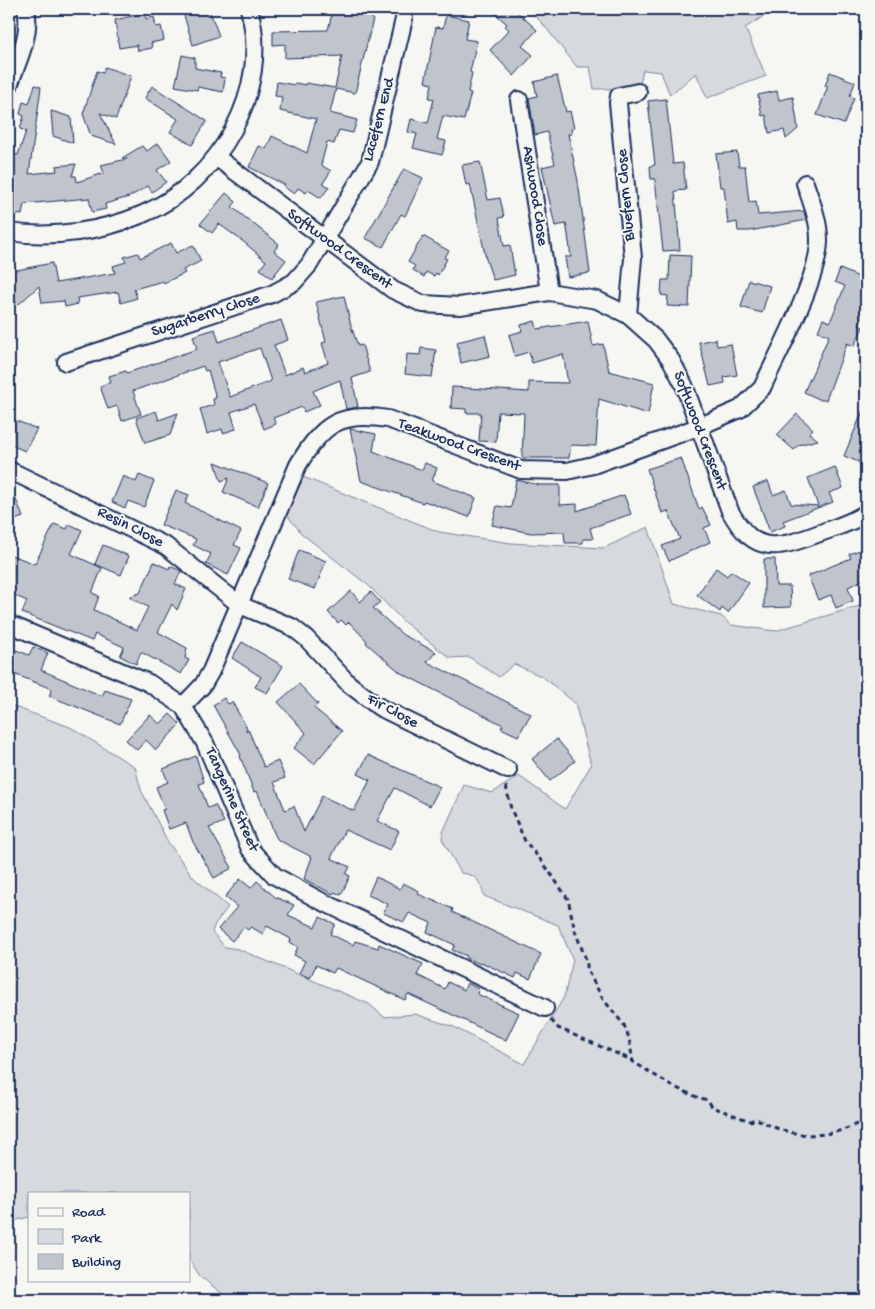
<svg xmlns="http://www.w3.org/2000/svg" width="875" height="1309" font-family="'Gochi Hand',sans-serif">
<rect width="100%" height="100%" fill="#f6f6f2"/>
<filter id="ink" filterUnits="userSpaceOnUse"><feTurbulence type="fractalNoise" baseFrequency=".02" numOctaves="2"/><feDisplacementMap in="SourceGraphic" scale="10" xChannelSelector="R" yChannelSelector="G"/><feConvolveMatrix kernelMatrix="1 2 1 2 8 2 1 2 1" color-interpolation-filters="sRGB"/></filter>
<g filter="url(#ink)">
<!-- green -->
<g fill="#d6d9dd" stroke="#78849e">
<polygon points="528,9 775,9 745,28 766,76 707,98 696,73 670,95 661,72 643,70 639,88 594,89 590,67 577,67 543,24"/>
<path d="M303 477 439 532 511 543 604 548 648 527 674 604 721 616 731 625 775 631 866 604V1300H230L200 1276 189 1259V1193H29V1217L9 1222V705L70 727 135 767 141 790 168 842 193 877 228 907 215 924 212 932 225 947 238 949 369 1004 384 1017 415 1014 454 1027 524 1064 564 997 573 960 558 925 484 896C480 881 477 875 461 873L442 839 443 832 464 785 492 793 519 776 565 809 591 765 575 703 543 677 514 664 499 677 469 657 450 658 404 622 369 586 302 534 287 515Z"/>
</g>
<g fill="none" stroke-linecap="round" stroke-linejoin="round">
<!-- stream -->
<polyline stroke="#717e99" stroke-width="5" points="9,1298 11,1300"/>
</g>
<!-- building -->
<g fill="#c0c4cd" stroke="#1b2f5e" fill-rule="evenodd">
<polygon points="182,9 209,9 219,36 193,45"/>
<polygon points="333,9 347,9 367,13 373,19 355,93 336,89 330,113 357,120 353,133 339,130 334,144 327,142 321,165 331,171 323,183 329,187 321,198 308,190 306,193 298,188 294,194 284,187 285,185 249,167 259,146 266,149 272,136 307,153 316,119 280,111 282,97 275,96 277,82 295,85 295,83 306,85 306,83 335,88 342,56 285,58 285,44 273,45 273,31 328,30"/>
<polygon points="490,9 514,9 537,30 522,46 533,55 514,76 490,50 509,30 505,26 507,24"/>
<polygon points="145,13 146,19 154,17 156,27 161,26 164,40 151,43 152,48 138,51 137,45 119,48 115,20"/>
<polygon points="446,15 469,20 465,39 477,41 470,72 472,73 468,92 471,93 464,120 443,116 437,139 446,141 442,155 413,148 417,134 408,132 411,119 428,123 434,99 429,98 432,84 425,82 436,27 443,28"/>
<polygon points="182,55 195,58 195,68 221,73 220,77 225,78 223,92 198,87 197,90 175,86"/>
<polygon points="105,67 131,76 116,119 100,113 116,144 91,136 83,114 97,71 103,73"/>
<polygon points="830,72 855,82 850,96 854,98 844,124 817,115 828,86 825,86"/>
<polygon points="557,76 566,112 570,111 574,128 571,129 572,134 568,134 578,181 590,273 568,277 565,257 571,257 567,228 566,224 555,226 542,167 555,164 547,132 535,135 529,98 537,96 534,82"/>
<polygon points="35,85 41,87 29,174 57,171 56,166 76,164 72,176 76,176 77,182 104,173 101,165 127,159 122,158 142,146 147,151 158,143 171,161 157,170 166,182 152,192 148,186 129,197 105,204 106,209 92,212 89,198 24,204 22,215 9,213 9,154 18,155 26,131 20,129 24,116 20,114 23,102 29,104"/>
<polygon points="152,86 207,121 192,145 170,132 178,119 145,98"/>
<polygon points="777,91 779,100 793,97 796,115 798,129 786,139 784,130 769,133 766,115 762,116 758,95"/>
<polygon points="666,99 673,164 683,163 686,190 675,191 680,250 663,251 655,179 651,179 650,166 655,165 648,101"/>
<polygon points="51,111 71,117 73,143 53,136"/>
<polygon points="737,152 739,166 745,166 749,202 756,201 758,215 804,211 806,220 750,231 738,231 737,222 728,224 724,187 720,187 716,154"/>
<polygon points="480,162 488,200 500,198 504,217 499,218 504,246 510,245 515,275 493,280 486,259 470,184 466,185 462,165"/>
<polygon points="404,169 423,178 405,216 401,214 383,247 365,238"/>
<polygon points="226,193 236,202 232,207 279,244 274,251 286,260 272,278 260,269 266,261 245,243 219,224 212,233 200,224"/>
<polygon points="423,236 449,251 444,258 447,259 438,275 436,273 434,276 426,272 424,277 413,270 415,266 408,262"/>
<polygon points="171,243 176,253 193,245 201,261 183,270 185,273 164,283 163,281 134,289 137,298 121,303 118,292 77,298 78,304 65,307 64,301 42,303 39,286 19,304 17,302 9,310 9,261 17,270 52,263 56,283 115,273 113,266 126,262 124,257 138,253 140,258"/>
<polygon points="670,255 691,256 689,307 667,306 668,296 661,295 662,280 669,280"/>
<polygon points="840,269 866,280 866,309 859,325 863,327 854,346 847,343 826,400 821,400 804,392 829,336 818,331 823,319 830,322 845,286 835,282"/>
<polygon points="749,280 770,286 762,313 741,307"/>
<path d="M344 296 351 326 358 346 362 345 370 372 352 378 358 407 346 409 340 380 313 391 320 405 304 412 302 407 273 418 276 424 264 429 254 404 231 412 236 429 223 433 222 429 207 434 200 409 214 405 213 399 216 398 208 370 205 371 203 366 133 391 141 414 122 421 117 406 108 409 100 386 111 382 109 376 126 371 127 373 197 349 193 336 215 329 219 342 281 320 288 340 274 345 285 375 303 367 305 372 328 363 322 343 326 342 316 302ZM260 348 271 381 230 397 218 362Z"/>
<polygon points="535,321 537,329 588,321 593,346 603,344 609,371 654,383 648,414 599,399 596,446 571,445 569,458 522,458 524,413 498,412 496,442 479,441 481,413 466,413 466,409 451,408 452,387 529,392 529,382 568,383 563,354 532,363 529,352 515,356 509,335 522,331 521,325"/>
<polygon points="485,335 490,356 461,363 457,342"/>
<polygon points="716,339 717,346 731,344 737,375 724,377 725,383 710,386 699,342"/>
<polygon points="421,348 436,350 432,377 405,374 407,354 420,355"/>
<polygon points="866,403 866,451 861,463 844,456"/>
<polygon points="156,411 159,420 178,413 170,435 145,443 136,418"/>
<polygon points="797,414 813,429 809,433 818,440 798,445 794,450 777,435"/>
<polygon points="9,418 37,429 25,451 9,444"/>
<polygon points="350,429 376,434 373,451 422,470 425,463 437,468 432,481 476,498 469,517 424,501 423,503 361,481"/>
<polygon points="681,458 699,509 702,507 711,525 704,528 710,542 669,561 662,546 680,539 668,511 662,513 647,469"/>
<polygon points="215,462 268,483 258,507 223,492 229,478 221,481"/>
<polygon points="835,467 843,488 829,493 833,502 783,521 785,526 770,532 753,487 768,481 773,495 786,490 791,504 818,506 808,478"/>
<polygon points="139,475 154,481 144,507 128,501 125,508 112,502 123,476 136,482"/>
<polygon points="516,480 540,485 560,485 560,505 577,504 577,511 624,495 631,514 590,528 593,539 583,539 583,543 565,543 564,532 531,533 492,525 497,506 511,508"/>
<polygon points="9,482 23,517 9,522"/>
<polygon points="176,490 189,495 185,503 241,531 234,545 241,548 228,575 206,564 211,554 193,545 196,539 161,525"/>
<polygon points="54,524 67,529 69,524 82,530 71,554 102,568 92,593 99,596 94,610 137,630 148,607 129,597 140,593 154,562 169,569 170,566 181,571 175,584 186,589 177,610 172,604 158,632 187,648 185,658 189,660 181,674 141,652 136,664 120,656 124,647 95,634 92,641 22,613 27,601 9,593 9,554 35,564"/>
<polygon points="103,545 129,556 121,575 95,564"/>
<polygon points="863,549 866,556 866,579 848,587 853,601 836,608 831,595 818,600 808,576 851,558 849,554"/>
<polygon points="299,550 326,561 315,589 288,579"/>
<polygon points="764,559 775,559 776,586 790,586 791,607 764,608"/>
<polygon points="716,568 727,576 731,571 749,583 728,613 722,608 720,612 697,595"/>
<polygon points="351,591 360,602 371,592 380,602 373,608 403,635 436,652 427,662 531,714 518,736 501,728 503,725 401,673 366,643 367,641 349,622 346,625 341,620 338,623 328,612"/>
<polygon points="242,642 283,666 267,693 255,687 261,677 232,658"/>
<polygon points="33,647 48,653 41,670 102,696 105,690 131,699 120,724 49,696 52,689 9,672 16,650 29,655"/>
<polygon points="299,684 318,704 314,708 342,731 314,764 294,748 306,733 278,702"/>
<polygon points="224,698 228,704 232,702 247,728 245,732 248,729 264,767 278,761 285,778 274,782 285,810 294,806 304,832 322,796 354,811 370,780 358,774 368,755 440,787 430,806 395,788 377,821 399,831 390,850 345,830 331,858 350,867 346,874 350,876 341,895 334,892 333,894 304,879 312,857 278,840 275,835 257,791 254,792 240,756 241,755 213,705"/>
<polygon points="170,714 180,724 156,750 146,740 137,750 126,740 150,715 160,724"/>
<polygon points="557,739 575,761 550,781 532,759"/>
<polygon points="196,756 204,782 199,784 208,808 215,805 224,822 209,828 232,868 214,878 193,842 186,823 169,829 162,810 165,809 156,787 168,782 163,769"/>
<polygon points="376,877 400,889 403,883 419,891 418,894 453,909 452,912 541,954 530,979 517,973 515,978 481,962 480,964 466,958 467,956 452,950 455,945 427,932 431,923 409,913 404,922 383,913 388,904 368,895"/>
<polygon points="240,879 251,888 257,881 275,897 294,905 288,915 315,927 320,917 335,924 330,934 353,945 355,941 378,948 379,944 423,964 417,975 445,989 448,982 464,990 467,983 479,989 477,994 519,1013 506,1040 408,994 405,1000 336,968 333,973 316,965 310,978 299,973 305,961 294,955 298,947 290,942 291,939 267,926 263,934 251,927 248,930 244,927 232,941 218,929 237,907 225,897"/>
</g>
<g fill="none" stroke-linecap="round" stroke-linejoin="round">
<defs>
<g id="minor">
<path d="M9 86C17 62 32 34 26 9"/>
<polyline points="519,100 549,292"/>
<path d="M216 157 393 290 423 304 460 306 549 292 597 300 628 315 656 340 671 360 684 385 730 511C755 556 777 549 820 533 836 527 852 523 866 513"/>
<path d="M9 232C52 239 103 231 143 214 219 182 272 90 249 9"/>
<polyline points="628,315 633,258 618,103 619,96 638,92"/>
<polyline points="66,362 272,294 294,282 309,265 370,162 404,19"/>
<polyline points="9,470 166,546 240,605 292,627 306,638 349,684 379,707 508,770"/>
<polyline points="9,624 149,683 183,706 205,743 250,849 275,876 319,900 545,1008"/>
<path d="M183 706 203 685 211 671 298 465C322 425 339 411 388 419L521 470 567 471 593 465 698 427 740 409 762 388C779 351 820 276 819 239 819 220 811 201 805 183"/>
</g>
</defs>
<!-- minor casing -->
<use href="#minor" stroke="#1b2f5e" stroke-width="20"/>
<!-- path -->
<g stroke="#1b2f5e" stroke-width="3" stroke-dasharray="5 4" stroke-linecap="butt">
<polyline points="506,786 511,809 525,841 544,864 568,899 575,931 587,962 587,970 603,999 624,1025 629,1038 633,1062"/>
<path d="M551 1020 558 1028 627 1058 672 1086 699 1098 708 1100 712 1107 750 1121 756 1119C763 1121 767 1125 774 1127 803 1139 835 1137 862 1121L866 1123"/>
</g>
<!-- minor -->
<use href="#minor" stroke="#f6f6f2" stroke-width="16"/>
</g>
</g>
<g text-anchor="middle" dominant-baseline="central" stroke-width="4" stroke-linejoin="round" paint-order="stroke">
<!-- street labels -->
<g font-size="16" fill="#1b2f5e" stroke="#f6f6f2">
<text transform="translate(380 120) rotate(-75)">Lacefern End</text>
<text transform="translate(627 195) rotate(-95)">Bluefern Close</text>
<text transform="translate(534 196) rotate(81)">Ashwood Close</text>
<text transform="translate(339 250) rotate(36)">Softwood Crescent</text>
<text transform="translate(206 316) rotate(-18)">Sugarberry Close</text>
<text transform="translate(699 431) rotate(69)">Softwood Crescent</text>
<text transform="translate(459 446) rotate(20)">Teakwood Crescent</text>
<text transform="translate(130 528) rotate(27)">Resin Close</text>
<text transform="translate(392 712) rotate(28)">Fir Close</text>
<text transform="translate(231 800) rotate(66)">Tangerine Street</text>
</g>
</g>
<!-- margin -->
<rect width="875" height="1309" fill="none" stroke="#f6f6f2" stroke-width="30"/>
<rect x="15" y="15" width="845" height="1279" fill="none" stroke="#1b2f5e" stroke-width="2" filter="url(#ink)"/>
<!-- legend -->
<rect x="28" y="1192" width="162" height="90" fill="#f6f6f2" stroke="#9ea6b7"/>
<rect x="38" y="1208" width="25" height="8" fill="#f6f6f2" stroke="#9ea6b7"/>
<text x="72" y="1216" font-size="15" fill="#1b2f5e">Road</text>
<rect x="38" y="1229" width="25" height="15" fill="#d6d9dd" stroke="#9ea6b7"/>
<text x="72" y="1242" font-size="15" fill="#1b2f5e">Park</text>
<rect x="38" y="1254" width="25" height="15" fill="#c0c4cd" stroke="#9ea6b7"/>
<text x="72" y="1266" font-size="15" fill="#1b2f5e">Building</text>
</svg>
